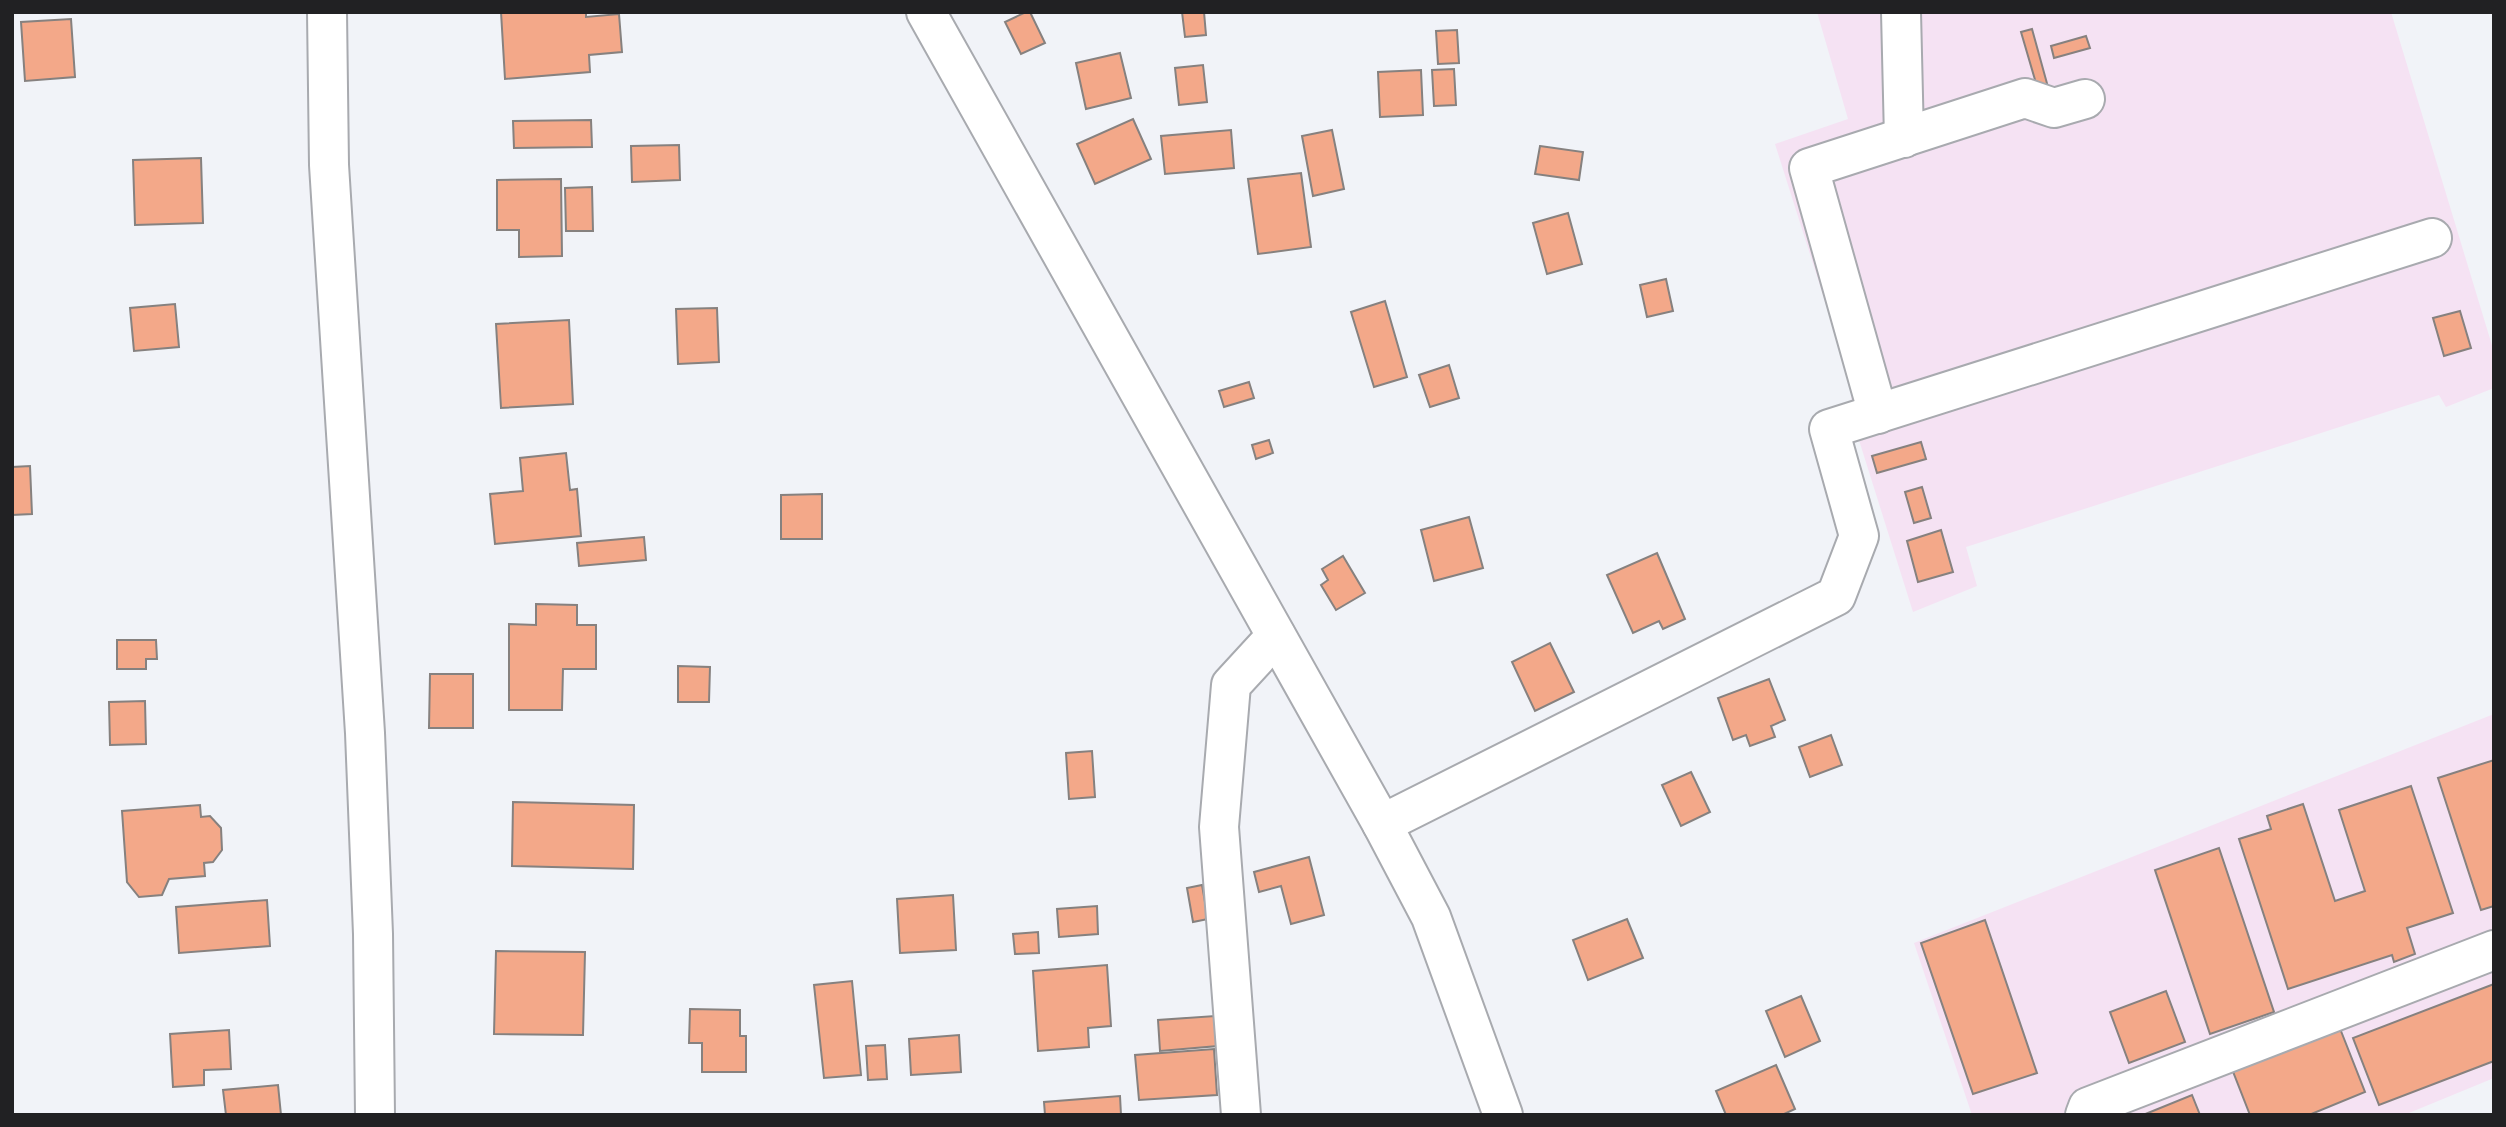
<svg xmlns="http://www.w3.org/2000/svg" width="2506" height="1127" font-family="'Open Sans',sans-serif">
<rect width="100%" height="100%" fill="#f1f3f8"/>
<!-- industrial -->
<g fill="#f5e2f3">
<polygon points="1817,12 2391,12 2494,352 2494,388 2446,407 2439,395 1966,547 1977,586 1913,612 1853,421 1850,380 1775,144 1848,119"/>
<polygon points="2494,714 2494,1078 2404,1115 1972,1115 1914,943"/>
</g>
<!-- building -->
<g fill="#f3a889" stroke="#86817f" stroke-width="2">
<polygon points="501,12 586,12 586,17 619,14 622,52 589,55 590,72 505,79"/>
<polygon points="1026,12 1030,12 1045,43 1021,54 1005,22"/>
<polygon points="1182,12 1204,12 1206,35 1185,37"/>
<polygon points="71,19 75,77 25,81 21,22"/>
<polygon points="2032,29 2048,87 2038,90 2021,32"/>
<polygon points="1457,30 1459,63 1438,64 1436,31"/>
<polygon points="2086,36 2090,48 2054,58 2051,46"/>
<polygon points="1120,53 1131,98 1086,109 1076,63"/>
<polygon points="1203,65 1207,102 1179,105 1175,68"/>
<polygon points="1454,69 1456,105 1434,106 1432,70"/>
<polygon points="1421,70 1423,115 1380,117 1378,72"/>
<polygon points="1133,119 1151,159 1095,184 1077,144"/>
<polygon points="591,120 592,147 514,148 513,121"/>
<polygon points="1231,130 1234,168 1165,174 1161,136"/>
<polygon points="1332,130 1344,189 1313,196 1302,136"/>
<polygon points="679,145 680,180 632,182 631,146"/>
<polygon points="1540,146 1583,152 1579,180 1535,174"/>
<polygon points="201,158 203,223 135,225 133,160"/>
<polygon points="1301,173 1311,247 1258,254 1248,179"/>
<polygon points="561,179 562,256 519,257 519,230 497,230 497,180"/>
<polygon points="592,187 593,231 566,231 565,188"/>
<polygon points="1568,213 1582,264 1547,274 1533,223"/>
<polygon points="1666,279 1673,311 1647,317 1640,285"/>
<polygon points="1385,301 1407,377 1374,387 1351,312"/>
<polygon points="175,304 179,347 134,351 130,308"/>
<polygon points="717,308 719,362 678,364 676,309"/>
<polygon points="2460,311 2471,348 2444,356 2433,318"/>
<polygon points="569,320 573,404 501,408 496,324"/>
<polygon points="1449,365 1459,398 1430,407 1419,375"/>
<polygon points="1249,382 1254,398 1224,407 1219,391"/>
<polygon points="1269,440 1273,453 1256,459 1252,445"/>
<polygon points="1921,442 1926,459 1877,473 1872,456"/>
<polygon points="566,453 570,490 577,489 581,536 495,544 490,494 523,491 520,458"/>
<polygon points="30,466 32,514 12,515 12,467"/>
<polygon points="1922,487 1931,518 1914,523 1905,492"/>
<polygon points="822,494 822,539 781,539 781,495"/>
<polygon points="1469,517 1483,568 1434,581 1421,530"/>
<polygon points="1941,530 1953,572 1918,582 1907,541"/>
<polygon points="644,537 646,560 579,566 577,543"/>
<polygon points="1657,553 1685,619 1663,629 1659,621 1633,633 1607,575"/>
<polygon points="1343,556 1365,593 1336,610 1321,585 1328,580 1322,569"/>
<polygon points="536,604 577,605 577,625 596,625 596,669 563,669 562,710 509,710 509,624 536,625"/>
<polygon points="117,640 156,640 157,659 146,659 146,669 117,669"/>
<polygon points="1550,643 1574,692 1535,711 1512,662"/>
<polygon points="678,666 710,667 709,702 678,702"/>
<polygon points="430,674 473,674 473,728 429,728"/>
<polygon points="1769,679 1785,720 1771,726 1775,737 1750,746 1746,735 1733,740 1718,698"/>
<polygon points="145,701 146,744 110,745 109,702"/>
<polygon points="1831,735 1842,765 1810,777 1799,747"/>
<polygon points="1092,751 1095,797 1069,799 1066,753"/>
<polygon points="2494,760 2494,906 2481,910 2438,778"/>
<polygon points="1691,772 1710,812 1681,826 1662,785"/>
<polygon points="2411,786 2453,913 2407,928 2415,954 2394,962 2392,955 2288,989 2239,839 2271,829 2267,816 2303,804 2335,901 2365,891 2339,810"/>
<polygon points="513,802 634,805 633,869 512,866"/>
<polygon points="200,805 201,817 210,816 221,828 222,850 213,862 204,863 205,876 169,879 162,895 139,897 127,882 122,811"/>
<polygon points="2219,848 2274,1012 2210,1034 2155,870"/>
<polygon points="1309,857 1324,915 1291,924 1281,886 1259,892 1254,872"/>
<polygon points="1202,885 1208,919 1193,922 1187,888"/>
<polygon points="953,895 956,950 900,953 897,899"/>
<polygon points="267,900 270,946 179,953 176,907"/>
<polygon points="1097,906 1098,934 1059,937 1057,909"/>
<polygon points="1627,919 1643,958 1588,980 1573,940"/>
<polygon points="1985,920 2037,1073 1973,1094 1921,943"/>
<polygon points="1038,932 1039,953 1015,954 1013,934"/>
<polygon points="496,951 585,952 583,1035 494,1034"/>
<polygon points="1107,965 1111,1026 1088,1028 1089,1047 1038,1051 1033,971"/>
<polygon points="852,981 861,1075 824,1078 814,985"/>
<polygon points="2494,984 2494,1061 2379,1105 2353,1038"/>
<polygon points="2166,991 2185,1042 2129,1063 2110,1012"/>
<polygon points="1801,996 1820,1041 1785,1057 1766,1011"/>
<polygon points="690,1009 740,1010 740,1036 746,1036 746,1072 702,1072 702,1043 689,1043"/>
<polygon points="1215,1016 1218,1046 1160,1051 1158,1020"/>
<polygon points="2339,1026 2365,1092 2309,1115 2250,1115 2232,1069"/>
<polygon points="229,1030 231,1069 204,1070 204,1085 173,1087 170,1034"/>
<polygon points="959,1035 961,1072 911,1075 909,1039"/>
<polygon points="885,1045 887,1079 868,1080 866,1046"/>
<polygon points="1214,1049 1217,1095 1139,1100 1135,1055"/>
<polygon points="1776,1065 1795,1109 1782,1115 1726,1115 1716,1091"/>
<polygon points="278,1085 281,1115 226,1115 223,1090"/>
<polygon points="2192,1095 2200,1115 2143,1115"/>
<polygon points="1120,1096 1121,1115 1045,1115 1044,1102"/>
</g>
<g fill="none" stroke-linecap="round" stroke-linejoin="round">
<defs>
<g id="minor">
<polyline points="327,12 329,165 365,733 373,934 375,1115"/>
<polyline points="926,12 1382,824 1431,917 1503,1115"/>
<polyline points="1901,12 1904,138"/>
<polyline points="1878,414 1809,168 2025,98 2054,108 2085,99"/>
<polyline points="1382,824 1836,596 1859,536 1829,429 2432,238"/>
<polyline points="1241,1115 1219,827 1231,685 1276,636"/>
<polyline points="2085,1115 2088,1107 2494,950"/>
</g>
</defs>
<!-- minor casing -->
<use href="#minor" stroke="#a8aaaf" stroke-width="42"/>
<!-- minor -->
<use href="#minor" stroke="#fff" stroke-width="38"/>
</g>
<!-- border -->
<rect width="2506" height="1127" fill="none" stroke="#212123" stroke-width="28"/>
</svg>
